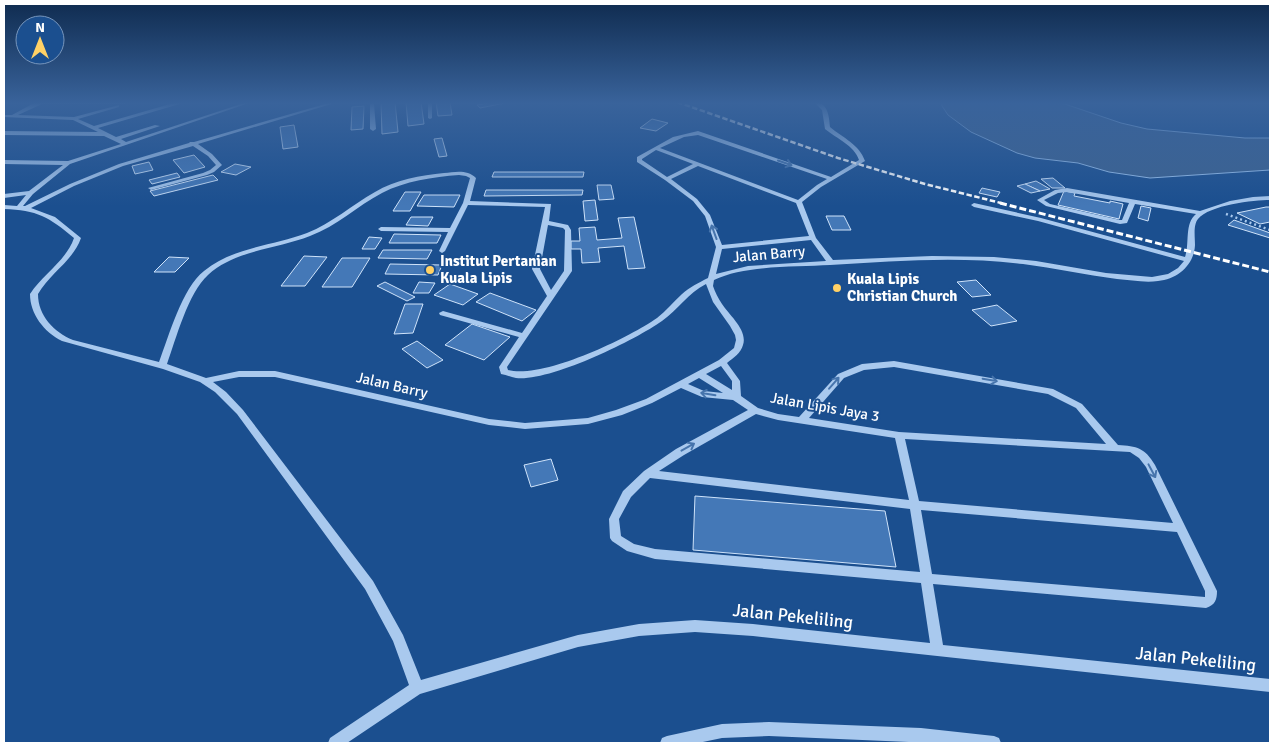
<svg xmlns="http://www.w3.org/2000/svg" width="1274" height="747" font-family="Signika,sans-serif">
<rect width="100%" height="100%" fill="#1b4f8f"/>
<!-- water -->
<polygon fill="#3c6290" stroke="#9cc4f0" points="942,102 1059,102 1121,123 1147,129 1245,138 1270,138 1270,170 1150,178 1109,172 1078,163 1035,158 1017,153 971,132 948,115 942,106"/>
<!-- building -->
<g fill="#4478b7" stroke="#cfe3fa">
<polygon points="395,102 398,132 382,134 381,103"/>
<polygon points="406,102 421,102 424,124 408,126"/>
<polygon points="436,102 450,102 452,115 438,116"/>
<polygon points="495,102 510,102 480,108 477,105"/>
<polygon points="364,106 363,129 351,130 352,107"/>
<polygon points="652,119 668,123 656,131 640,128"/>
<polygon points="294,125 298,147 283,149 280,127"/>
<polygon points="442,138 447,156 439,157 434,139"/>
<polygon points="194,155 205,167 184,173 173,160"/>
<polygon points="149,162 153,170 135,174 132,166"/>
<polygon points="235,164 251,167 236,175 221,172"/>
<polygon points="494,172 584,172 583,177 492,177"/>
<polygon points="177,173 180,177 152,184 149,180"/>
<polygon points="213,175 218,180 154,196 150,191"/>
<polygon points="1053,178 1065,188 1052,188 1041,179"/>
<polygon points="1036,181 1050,189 1040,191 1025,184"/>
<polygon points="1025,184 1040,191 1031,193 1017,186"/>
<polygon points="597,185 611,185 614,199 599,200"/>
<polygon points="982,188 1000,192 997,197 979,193"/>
<polygon points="486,190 583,190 582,195 484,196"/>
<polygon points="1064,191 1075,193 1074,196 1110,203 1110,201 1123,204 1119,219 1058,205"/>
<polygon points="405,192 421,192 410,211 393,211"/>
<polygon points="424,195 460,195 454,207 417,206"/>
<polygon points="595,200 598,220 585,221 583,201"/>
<polygon points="1141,206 1151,208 1148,221 1138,218"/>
<polygon points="1266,207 1270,207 1270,222 1260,224 1237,213"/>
<polygon points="826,216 844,216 851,230 832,230"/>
<polygon points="411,217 433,217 428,226 406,225"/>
<polygon points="634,217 645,268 628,269 624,246 598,248 600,262 582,263 581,249 571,249 571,241 580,241 579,228 595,227 597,240 622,238 618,218"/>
<polygon points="1234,220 1270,233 1270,238 1228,225"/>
<polygon points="394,234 441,235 437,243 389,243"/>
<polygon points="369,237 382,238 375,249 362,249"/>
<polygon points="383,250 432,250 427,259 378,258"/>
<polygon points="304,256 327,257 305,286 281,286"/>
<polygon points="169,257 189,258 175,272 154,272"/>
<polygon points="342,258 370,258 352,287 322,287"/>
<polygon points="390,264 442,265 438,275 385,274"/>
<polygon points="976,280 991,295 972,297 957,282"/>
<polygon points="385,282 415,297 407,301 377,286"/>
<polygon points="419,282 435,283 429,293 413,293"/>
<polygon points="450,284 478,294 463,305 434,295"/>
<polygon points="490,293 536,310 522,321 476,302"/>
<polygon points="405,304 423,304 413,333 394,334"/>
<polygon points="997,305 1017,321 991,326 972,310"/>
<polygon points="472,324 510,337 484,360 445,345"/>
<polygon points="417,341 443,360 427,368 402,349"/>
<polygon points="551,459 558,480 531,487 524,465"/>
<polygon points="695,496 885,511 896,567 693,550"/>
</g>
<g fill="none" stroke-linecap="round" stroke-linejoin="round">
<!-- path -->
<polyline stroke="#a9c9ee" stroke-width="2.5" stroke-dasharray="2 3" stroke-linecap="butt" points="1226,214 1270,230"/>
<!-- minor -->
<g fill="#a9c9ee" fill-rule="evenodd">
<path d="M30 102H128V103L126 104H42L18 115 74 117 119 105V107L78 119 94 126 177 102H183V103L98 128 116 137 155 125 160 126 121 139 126 142 247 102H252L70 164 33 194 23 206H25L70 184 119 164 189 143 190 142H194L332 102H338L198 144 212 154 222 165 214 172 207 175 151 190 148 188 203 173 210 170 216 165 208 156 193 146 123 166 74 186 31 208 55 217 81 238C73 261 50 273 38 294 38 316 54 332 73 340L159 362C169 336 182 288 204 271 233 247 273 246 307 233 332 223 352 205 375 192 395 180 421 175 444 173 455 172 467 169 476 178L470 201 551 204 549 221 568 225 571 230 572 271 507 367 508 370C543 379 627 339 657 318 666 311 673 302 682 294 690 287 698 283 708 278L716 247 705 216 693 201 665 180 637 162V157L673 137 698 131 831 177 859 160C854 145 837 139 825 129L822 110 814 102C828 102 829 116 830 127 843 138 859 144 865 161L821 187 802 202 816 238 833 260 932 256 994 257 1036 261 1106 273 1152 277 1168 274 1178 268 1184 261 1038 221 974 207 971 205 974 203 1041 218 1185 257C1190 243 1184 224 1196 214L1135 204 1127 223 1120 224 1046 206 1037 200 1055 190 1067 188 1200 211 1230 201 1253 197 1270 196V200C1254 200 1209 205 1198 219 1193 225 1195 237 1195 245 1194 265 1178 279 1158 281 1145 283 1130 280 1117 279 1085 275 1055 268 1023 264 959 256 894 261 830 265 796 267 744 265 714 280L713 286C715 292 718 298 722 304 729 315 748 330 743 345 741 353 733 358 727 363L740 381 741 396 758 408 778 414 799 417 838 374 862 364 894 361 1053 389 1082 404 1118 445C1137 446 1145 448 1155 465L1217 591C1217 600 1215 605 1206 608L933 584 943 645 1270 679V692L753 636 695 632 639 636 578 647 420 694 347 743H328L330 738 409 685 393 641 365 589 237 414 215 392 200 382 163 369 62 341C44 332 30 314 30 294 43 274 66 261 74 238 49 217 37 210 4 209V205L17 206 26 195 4 198V194L29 191 63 165 4 164V160L68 161 121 144 104 136 4 135V131L98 132 73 120 4 117V115H12L34 103ZM698 135 827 179 817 185 798 200 660 148 684 137ZM656 150 693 164 667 177 642 160V159ZM698 166 796 203 809 236 722 245 710 215 697 199 671 179ZM459 175 466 176 470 178 463 203 450 228 381 227 378 229 381 231 448 232 439 251 442 253 445 251 468 205 545 207 532 269 547 296 522 333 443 311 439 313 440 315 519 337 499 367 501 374C506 375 511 377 516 378 549 382 634 341 662 321 678 310 688 293 706 284L713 302 730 326 735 335 736 340 734 348 719 360 646 399 616 410 588 418 525 423 489 419 275 371H239L206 378 167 364C176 339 188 293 208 275 235 250 277 249 310 236 337 226 357 206 382 193 405 181 433 177 459 175ZM1067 192 1129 203 1122 220H1120L1050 204 1044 200 1058 193ZM548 225 563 228 565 230 564 271 551 290 540 269ZM811 240 826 261 748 266 716 274 722 249ZM721 366 732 381V390L706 374ZM894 367 1048 394 1076 408 1106 444 899 432 809 418 844 378 864 370ZM239 377H275L489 425 525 429 588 424 622 415 652 403 681 388 702 397 733 400 748 410 676 449 644 471 623 491 609 519 610 538 612 541 627 551 655 559 921 583 930 643 753 624 695 620 639 624 578 635 421 680 403 635 373 581 243 410 226 392 213 382ZM699 378 723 393 704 391 688 384ZM756 414 778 420 895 438 909 500 659 471 684 455ZM905 439 1130 452 1139 458 1146 467 1173 523 919 501ZM650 478 910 509 920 572 655 549 634 544 621 536 619 519 631 497ZM921 510 1177 532 1205 591V597L932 574Z"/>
<polygon points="372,102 376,102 374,104 376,129 373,131 370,129 370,104"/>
<polygon points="428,102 432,102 432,118 430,119 428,118"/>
<polygon points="769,722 921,728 994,736 999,738 1001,743 932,743 769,736 722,738 698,743 660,743 662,738 667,736 722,724"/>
</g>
<!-- rail-far1 -->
<polyline stroke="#fff" stroke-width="2.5" stroke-dasharray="5.5 2.5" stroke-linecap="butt" points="677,102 838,158 925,184 1005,204"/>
<!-- rail -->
<polyline stroke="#fff" stroke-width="3" stroke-dasharray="7 3" stroke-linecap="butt" points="1000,203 1270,272"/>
</g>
<!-- one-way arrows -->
<defs><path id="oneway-shaft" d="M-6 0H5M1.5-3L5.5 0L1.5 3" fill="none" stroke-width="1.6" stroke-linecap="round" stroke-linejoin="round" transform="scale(1.25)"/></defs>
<g stroke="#4674ac">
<use href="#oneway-shaft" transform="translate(785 163) rotate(19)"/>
<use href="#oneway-shaft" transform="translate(714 232) rotate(-110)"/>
<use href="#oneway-shaft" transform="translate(990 380) rotate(10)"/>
<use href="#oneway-shaft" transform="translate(834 383) rotate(-49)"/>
<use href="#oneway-shaft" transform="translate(708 394) rotate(-171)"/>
<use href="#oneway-shaft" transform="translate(688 447) rotate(-29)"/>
<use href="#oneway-shaft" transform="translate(1152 471) rotate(62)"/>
</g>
<!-- sky -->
<linearGradient id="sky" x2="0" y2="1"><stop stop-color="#0f2b4f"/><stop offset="0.5" stop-color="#39639b"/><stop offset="1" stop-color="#39639b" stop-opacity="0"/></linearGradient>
<rect width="1274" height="206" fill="url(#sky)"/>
<!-- markers -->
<g fill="#ffd166" stroke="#1b4f8f" stroke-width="2">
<circle cx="430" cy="270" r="5"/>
<circle cx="837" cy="288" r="5"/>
</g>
<g text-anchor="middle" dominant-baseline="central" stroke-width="4" stroke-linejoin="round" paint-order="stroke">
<!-- street labels -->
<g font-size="15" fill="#fff" stroke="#1b4f8f">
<text transform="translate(769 254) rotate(-5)">Jalan Barry</text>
<text transform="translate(392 385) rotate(13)">Jalan Barry</text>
<text transform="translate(825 407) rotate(10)">Jalan Lipis Jaya 3</text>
</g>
<!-- poi labels -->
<g font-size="15" font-weight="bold" fill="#fff" stroke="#1b4f8f" text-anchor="start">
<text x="440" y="261">Institut Pertanian<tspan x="440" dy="17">Kuala Lipis</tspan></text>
<text x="847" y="279">Kuala Lipis<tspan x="847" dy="17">Christian Church</tspan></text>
</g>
<!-- near-street labels -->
<g font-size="18" fill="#fff" stroke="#1b4f8f">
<text transform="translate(793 616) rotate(6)">Jalan Pekeliling</text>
<text transform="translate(1196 659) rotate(6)">Jalan Pekeliling</text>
</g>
</g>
<!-- border -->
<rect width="1274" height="747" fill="none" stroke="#ffffff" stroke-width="10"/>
<!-- north arrow -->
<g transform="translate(40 40)"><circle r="24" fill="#1b4f8f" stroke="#7695bc"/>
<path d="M0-4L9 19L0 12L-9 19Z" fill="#ffd166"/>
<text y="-8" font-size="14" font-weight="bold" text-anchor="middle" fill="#ffffff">N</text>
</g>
</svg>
